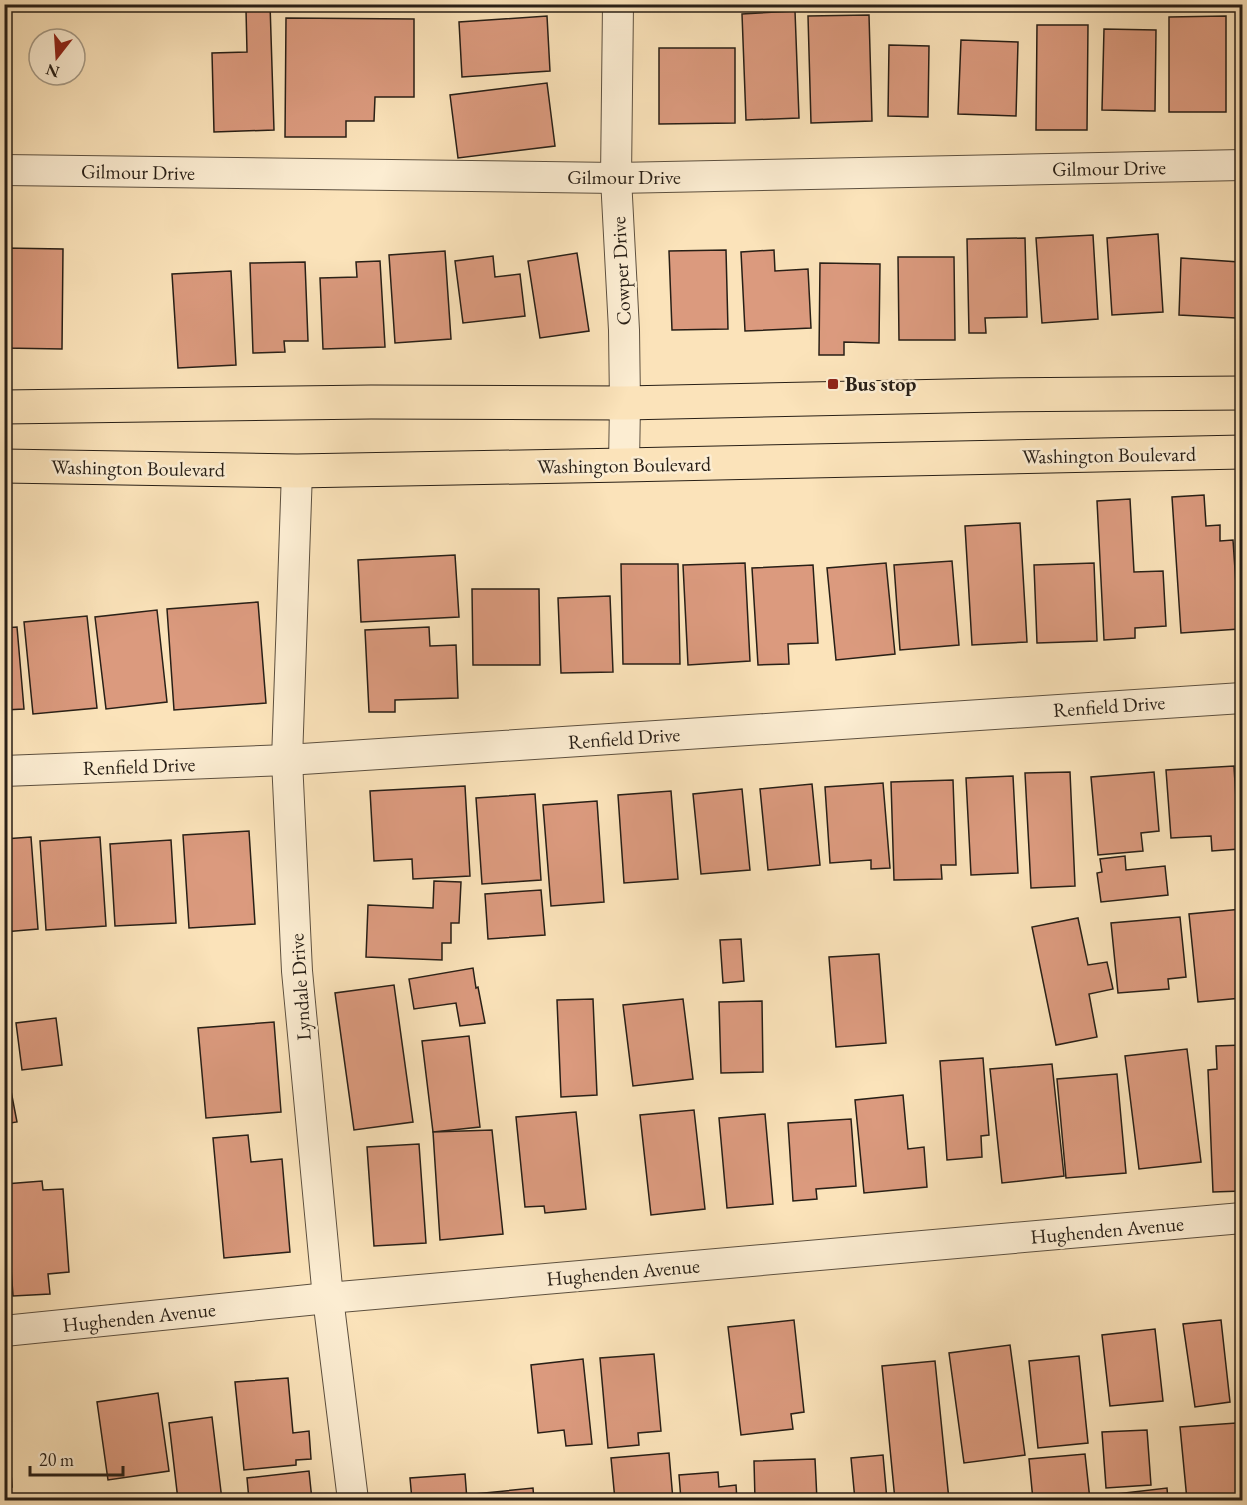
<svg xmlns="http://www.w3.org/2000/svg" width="1247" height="1505" font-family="'EB Garamond',serif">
<rect width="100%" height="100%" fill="#fbe3ba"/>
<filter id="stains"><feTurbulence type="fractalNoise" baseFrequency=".00333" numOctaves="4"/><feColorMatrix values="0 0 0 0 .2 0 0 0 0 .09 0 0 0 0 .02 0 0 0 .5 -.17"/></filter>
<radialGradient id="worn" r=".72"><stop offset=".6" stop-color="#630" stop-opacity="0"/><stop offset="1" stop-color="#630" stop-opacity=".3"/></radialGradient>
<!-- building -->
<g fill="#db9a7e" stroke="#281f16" stroke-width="1.5">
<polygon points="227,4 270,4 274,130 214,132 212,53 247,52 246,10 227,11"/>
<polygon points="795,11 799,118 746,120 742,14"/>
<polygon points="869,15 872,121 811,123 808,16"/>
<polygon points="547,16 550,71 462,77 459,22"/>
<polygon points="1226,16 1226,112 1169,112 1169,17"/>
<polygon points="286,18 414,19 414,97 375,97 374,121 346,121 346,137 285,137"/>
<polygon points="1237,22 1242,22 1242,112 1240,112"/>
<polygon points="1037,25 1088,25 1087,130 1036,130"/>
<polygon points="1104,29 1156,30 1155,111 1102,110"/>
<polygon points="961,40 1018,42 1016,116 958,114"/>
<polygon points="889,45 929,46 928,117 888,116"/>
<polygon points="659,48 735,48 735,123 659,124"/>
<polygon points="547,83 555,146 458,158 450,95"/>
<polygon points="1158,234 1163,312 1112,315 1107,238"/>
<polygon points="1093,235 1098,319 1042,323 1036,238"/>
<polygon points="1025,238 1027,317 985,318 986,333 969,333 967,239"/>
<polygon points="4,248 63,249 62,349 4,348"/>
<polygon points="726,250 728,329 672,330 669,251"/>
<polygon points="774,250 775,271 808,269 811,328 745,331 741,252"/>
<polygon points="445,251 451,339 395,343 389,255"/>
<polygon points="577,253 589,331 540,338 528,261"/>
<polygon points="493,256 495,277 520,274 525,316 463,323 455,261"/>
<polygon points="898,257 954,257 955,340 899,340"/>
<polygon points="1181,258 1239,262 1236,318 1179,315"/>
<polygon points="380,261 385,347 323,349 320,278 357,277 356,262"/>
<polygon points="305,262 308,341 284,341 285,352 253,353 250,263"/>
<polygon points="820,263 880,264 879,343 844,342 844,355 819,355"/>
<polygon points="231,271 236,365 178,368 172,274"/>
<polygon points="1204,495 1206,526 1220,525 1220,541 1233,540 1239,629 1181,633 1172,497"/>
<polygon points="1130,499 1134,572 1163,571 1166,626 1135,628 1135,638 1104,640 1097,501"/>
<polygon points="1020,523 1027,642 972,645 965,526"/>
<polygon points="1239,527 1242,527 1242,596"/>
<polygon points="455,555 459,617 361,622 358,560"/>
<polygon points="952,561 959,645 900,650 894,565"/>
<polygon points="745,563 750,661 688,665 683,565"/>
<polygon points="886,563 895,654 836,660 827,568"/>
<polygon points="1094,563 1097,641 1037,643 1034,565"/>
<polygon points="621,564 678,564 680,664 623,664"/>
<polygon points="813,565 818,643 788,644 789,664 758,665 752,568"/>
<polygon points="472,589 539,589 540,665 473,665"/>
<polygon points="610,596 613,672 561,673 558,598"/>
<polygon points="258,602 266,703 174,710 167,609"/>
<polygon points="157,610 167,702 106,709 95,617"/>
<polygon points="87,616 97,708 33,714 24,622"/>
<polygon points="17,627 24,709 4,710 4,628"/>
<polygon points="429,627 430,646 456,645 458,698 395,700 395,712 369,712 365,630"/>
<polygon points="1234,766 1239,849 1212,851 1211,836 1171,838 1166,770"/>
<polygon points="1070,772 1075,886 1031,888 1025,773"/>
<polygon points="1154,772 1159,831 1141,833 1143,851 1098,855 1091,777"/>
<polygon points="1013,776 1018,873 971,875 966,778"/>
<polygon points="953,780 956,865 941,865 942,879 894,880 891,782"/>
<polygon points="883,783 890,868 871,869 871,860 830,863 825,787"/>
<polygon points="812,784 820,865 768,870 760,789"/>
<polygon points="465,786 470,876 413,879 412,859 374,861 370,791"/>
<polygon points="742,789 750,870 701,874 693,794"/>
<polygon points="671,791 678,879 624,883 618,795"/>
<polygon points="535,794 541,880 482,884 476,798"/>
<polygon points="597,801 604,902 551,906 543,805"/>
<polygon points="249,831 255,924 189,928 183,835"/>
<polygon points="31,837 38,929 4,932 4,839"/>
<polygon points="100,837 106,926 46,930 40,841"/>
<polygon points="171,840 176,923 115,926 110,844"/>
<polygon points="1125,856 1126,870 1165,866 1168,895 1101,902 1097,873 1102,872 1100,859"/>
<polygon points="434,881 461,882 459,923 451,923 451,943 442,943 442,960 366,957 368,905 433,908"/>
<polygon points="541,890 545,935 488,939 485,894"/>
<polygon points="1242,909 1242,998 1198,1002 1189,914"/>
<polygon points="1180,917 1186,977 1168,979 1169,989 1118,993 1111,923"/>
<polygon points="1078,918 1088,965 1107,962 1113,989 1089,994 1097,1037 1056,1045 1032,927"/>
<polygon points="741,939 744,981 723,983 720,940"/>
<polygon points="879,954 886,1043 836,1047 829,957"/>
<polygon points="473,968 476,988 478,987 485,1023 460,1026 456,1003 414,1009 409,979"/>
<polygon points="394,985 413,1122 354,1130 335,993"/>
<polygon points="593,999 597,1095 561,1097 557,1000"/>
<polygon points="683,999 693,1079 633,1086 623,1005"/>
<polygon points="762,1001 763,1072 721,1073 719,1002"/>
<polygon points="56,1018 62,1065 22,1070 16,1023"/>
<polygon points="274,1022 281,1112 206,1118 198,1028"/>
<polygon points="469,1036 480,1127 433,1132 422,1041"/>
<polygon points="1242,1045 1242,1191 1213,1192 1208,1070 1217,1069 1216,1046"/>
<polygon points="1187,1049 1201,1162 1139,1169 1125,1056"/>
<polygon points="983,1058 989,1135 981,1136 982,1157 947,1160 940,1061"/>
<polygon points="1052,1064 1064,1176 1002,1183 990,1069"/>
<polygon points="1117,1074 1126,1173 1066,1178 1057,1079"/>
<polygon points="11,1091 17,1122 4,1124 4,1092"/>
<polygon points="903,1095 908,1149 924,1147 927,1187 864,1193 855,1100"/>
<polygon points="694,1110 705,1209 651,1215 640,1115"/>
<polygon points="576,1112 586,1209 545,1213 544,1206 525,1207 516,1117"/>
<polygon points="765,1114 773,1204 727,1208 719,1118"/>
<polygon points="851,1119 856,1186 816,1189 817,1199 793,1201 788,1123"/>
<polygon points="492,1130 503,1234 440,1240 433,1132"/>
<polygon points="248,1135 251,1162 282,1159 290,1252 224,1258 213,1138"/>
<polygon points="419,1144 426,1243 374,1246 367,1147"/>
<polygon points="42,1181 43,1190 63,1189 69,1272 48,1274 50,1294 13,1296 5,1184"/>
<polygon points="794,1320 804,1412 791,1414 793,1429 741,1435 728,1327"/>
<polygon points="1221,1320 1230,1402 1195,1407 1183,1324"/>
<polygon points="1155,1329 1163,1401 1110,1406 1102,1335"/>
<polygon points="1010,1345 1025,1455 964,1463 949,1353"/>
<polygon points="654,1354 661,1431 638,1433 639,1445 608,1448 600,1358"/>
<polygon points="1079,1356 1088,1443 1038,1448 1029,1361"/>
<polygon points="583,1359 592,1444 566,1446 564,1430 538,1433 531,1365"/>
<polygon points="935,1361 949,1500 895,1500 882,1366"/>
<polygon points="288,1378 293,1433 309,1431 311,1459 296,1460 296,1465 244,1470 235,1382"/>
<polygon points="158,1393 169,1471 108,1480 97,1402"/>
<polygon points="212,1417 222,1500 178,1500 169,1423"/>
<polygon points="1236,1423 1242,1500 1187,1500 1180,1427"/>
<polygon points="4,1429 8,1429 12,1487 4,1487"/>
<polygon points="1147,1430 1151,1485 1106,1488 1102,1432"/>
<polygon points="669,1453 673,1500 615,1500 611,1458"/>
<polygon points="1085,1454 1090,1500 1033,1500 1029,1459"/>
<polygon points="883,1455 887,1500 855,1500 851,1458"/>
<polygon points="815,1459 817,1500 755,1500 754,1461"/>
<polygon points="309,1471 312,1500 249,1500 247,1478"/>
<polygon points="718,1472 719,1487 736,1485 737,1500 681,1500 679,1475"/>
<polygon points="465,1474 467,1500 412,1500 410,1478"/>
<polygon points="533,1488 534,1500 476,1500 475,1494"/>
<polygon points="1167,1488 1168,1500 1108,1500 1108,1495"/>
</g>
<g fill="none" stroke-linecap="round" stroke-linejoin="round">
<defs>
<g id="street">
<polyline points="618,4 616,178 624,330 625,403 624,465"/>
<polyline points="4,170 616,178 1242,165"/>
<polyline points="297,471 287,760 297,971 328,1298 353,1500"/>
<polyline points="4,771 287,760 1242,698"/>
<polyline points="4,1331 328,1298 1242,1218"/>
</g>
<g id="highway">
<polyline points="4,407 371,402 625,403 997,395 1242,393"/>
<polyline points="4,466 297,471 624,465 1242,452"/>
</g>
</defs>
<!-- street casing -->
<use href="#street" stroke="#5d503f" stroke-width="32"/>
<!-- highway casing -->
<use href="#highway" stroke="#281f16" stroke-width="35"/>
<!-- street -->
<use href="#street" stroke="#fcedd2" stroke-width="30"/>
<!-- highway -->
<use href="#highway" stroke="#fbe3ba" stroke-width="33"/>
</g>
<!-- markers -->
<rect fill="#8f2418" stroke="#fcedd2" stroke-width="2" x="827" y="378" width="12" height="12" rx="3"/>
<g text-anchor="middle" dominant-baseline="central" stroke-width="5" stroke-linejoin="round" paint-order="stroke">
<!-- street labels -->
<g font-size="20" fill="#281f16" stroke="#fcedd2">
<text transform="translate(1109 168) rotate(-1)">Gilmour Drive</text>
<text transform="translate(138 172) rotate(1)">Gilmour Drive</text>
<text x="624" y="177">Gilmour Drive</text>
<text transform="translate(621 271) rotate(-93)">Cowper Drive</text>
<text transform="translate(1109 455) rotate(-1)">Washington Boulevard</text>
<text transform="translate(624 465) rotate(-1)">Washington Boulevard</text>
<text transform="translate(138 468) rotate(1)">Washington Boulevard</text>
<text transform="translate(1109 706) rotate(-4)">Renfield Drive</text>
<text transform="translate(624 738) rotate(-4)">Renfield Drive</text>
<text transform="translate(139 766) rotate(-2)">Renfield Drive</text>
<text transform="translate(300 987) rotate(-94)">Lyndale Drive</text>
<text transform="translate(1107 1230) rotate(-5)">Hughenden Avenue</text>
<text transform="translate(623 1272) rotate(-5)">Hughenden Avenue</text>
<text transform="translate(139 1317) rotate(-6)">Hughenden Avenue</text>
</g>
<!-- poi labels -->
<g font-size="20" font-weight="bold" fill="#281f16" stroke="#fcedd2" text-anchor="start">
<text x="845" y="384">Bus stop</text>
</g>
</g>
<!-- margin -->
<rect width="1247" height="1505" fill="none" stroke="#fbe3ba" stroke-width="24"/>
<rect x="6" y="6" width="1235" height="1493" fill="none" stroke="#281f16" stroke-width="3"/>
<rect x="12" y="12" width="1223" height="1481" fill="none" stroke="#281f16" stroke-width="1.5"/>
<!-- north arrow -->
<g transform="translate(57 57) rotate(197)"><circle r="28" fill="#fcedd2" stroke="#a79b87" stroke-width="1.5"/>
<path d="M0-4.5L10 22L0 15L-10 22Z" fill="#8f2418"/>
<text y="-9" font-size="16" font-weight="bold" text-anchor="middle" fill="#281f16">N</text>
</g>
<!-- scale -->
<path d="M30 1466v9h93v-9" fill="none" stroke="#281f16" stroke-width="3"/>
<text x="39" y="1466" font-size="18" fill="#281f16" stroke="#fcedd2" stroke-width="4.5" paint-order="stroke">20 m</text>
<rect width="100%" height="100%" filter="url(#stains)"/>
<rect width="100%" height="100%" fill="url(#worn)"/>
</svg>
